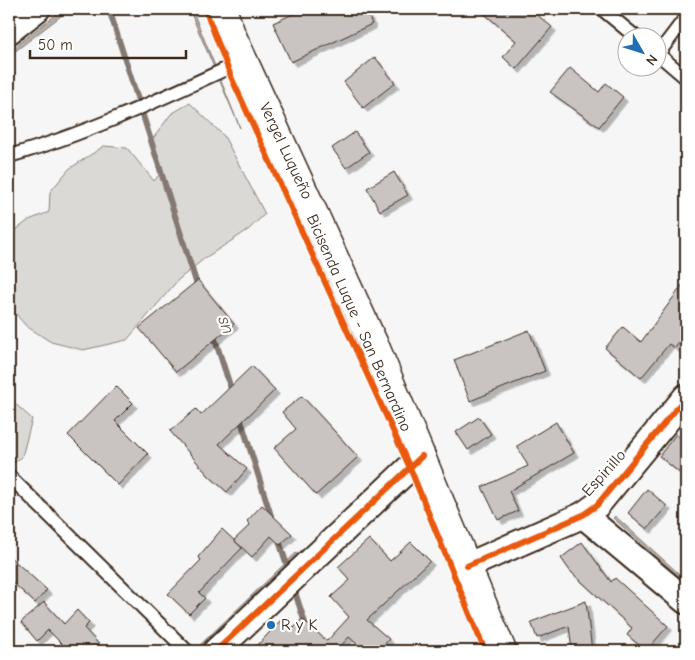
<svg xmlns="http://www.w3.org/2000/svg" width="695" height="660" font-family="'Comic Neue',sans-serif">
<defs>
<filter id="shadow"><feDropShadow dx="4.5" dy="4.5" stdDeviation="0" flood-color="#0004"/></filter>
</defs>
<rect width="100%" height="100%" fill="#f7f6f6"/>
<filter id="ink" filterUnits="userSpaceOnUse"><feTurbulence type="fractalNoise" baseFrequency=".02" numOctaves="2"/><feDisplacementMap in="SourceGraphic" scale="10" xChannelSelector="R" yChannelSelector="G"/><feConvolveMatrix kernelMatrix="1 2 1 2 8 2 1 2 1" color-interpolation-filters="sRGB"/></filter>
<g filter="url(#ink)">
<!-- green -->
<g fill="#dbd9d6" stroke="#8b827a">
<polygon points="202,9 207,9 234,78 414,475 487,651 482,651 401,452 230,79"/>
<polygon points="190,103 224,136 265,214 248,230 205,258 178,280 127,340 83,350 51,342 26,326 9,306 9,235 29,220 49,212 50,192 69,169 104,146 127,148 154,181 163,170 152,140 171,114"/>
<polygon points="9,398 32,419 22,457 9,466"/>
</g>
<!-- water -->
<g fill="#b4aeaa" stroke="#847972">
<polygon points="63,9 70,9 9,56 9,51"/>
<polygon points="189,9 192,9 240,128"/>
<polygon points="615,516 686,580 686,583 613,518"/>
<polygon points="297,552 299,553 202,648 200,645"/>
</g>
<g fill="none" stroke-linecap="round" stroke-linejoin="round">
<!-- stream -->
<g stroke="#847972" stroke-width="6">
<polyline points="109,9 198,288"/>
<polyline points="213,333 233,395"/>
<polyline points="239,414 272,519"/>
<polyline points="278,538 290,574"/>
<polyline points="293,586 307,629"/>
</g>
</g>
<!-- building -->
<g fill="#c9c3c1" stroke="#3b2a1e" filter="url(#shadow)">
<polygon points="304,9 365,9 372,24 291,62 273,23"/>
<polygon points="479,9 530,9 552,27 516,69 503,57 516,41"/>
<polygon points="375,57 395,83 363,108 344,82"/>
<polygon points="570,68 599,92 606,83 623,97 599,127 550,92"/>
<polygon points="355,132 369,152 346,168 332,148"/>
<polygon points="394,172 408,195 380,211 367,188"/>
<polygon points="198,280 234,324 176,372 139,328"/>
<polygon points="686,280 686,333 675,348 669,344 641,378 605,348 623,327 641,342"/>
<polygon points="529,330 545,371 470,401 454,360"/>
<polygon points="252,366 275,390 219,444 247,469 227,492 208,475 170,431 196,409 201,415"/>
<polygon points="116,386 133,403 115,421 148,454 118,485 68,435"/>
<polygon points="302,396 358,457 316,495 274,448 296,429 282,412"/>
<polygon points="479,417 491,434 468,450 456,432"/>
<polygon points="556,422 574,453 509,491 518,511 498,520 482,487 528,466 517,446"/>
<polygon points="676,434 686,442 686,478 659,456"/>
<polygon points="647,489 667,506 647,529 628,513"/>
<polygon points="262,505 292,534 280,545 271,536 252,557 234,540 250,525 247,521"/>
<polygon points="222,529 242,548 199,593 205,598 189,614 168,594 201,560 198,557"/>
<polygon points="369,539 390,561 411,542 430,561 367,620 389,639 379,651 365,651 349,637 337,650 339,651 252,651 283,618 294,628 302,619 327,641 349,617 331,597 350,580 338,567"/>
<polygon points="582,542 611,582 615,578 668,626 646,651 627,635 632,628 570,571 561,558"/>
<polygon points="9,556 47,590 35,603 9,579"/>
<polygon points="586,601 592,651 572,651 569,626 537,638 531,622"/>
<polygon points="44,602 64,624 77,610 89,623 84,628 105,651 69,651 48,630 37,641 21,622"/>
</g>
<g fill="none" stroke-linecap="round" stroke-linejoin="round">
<defs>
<g id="lane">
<polyline points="602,9 637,38"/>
<polyline points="658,54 686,17"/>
<polyline points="658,54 686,78"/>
<path d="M9 156C90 133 167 96 243 61"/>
<polyline points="9,476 187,651"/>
</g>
<g id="street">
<polyline points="9,31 37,9"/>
<polyline points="583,515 686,601"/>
<polyline points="467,566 583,515 597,505 686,397"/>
<polyline points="216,651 422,456"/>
</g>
<polyline id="primary" points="222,9 231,34 376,349 502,651"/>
</defs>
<!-- lane casing -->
<use href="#lane" stroke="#3b2a1e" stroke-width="16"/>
<!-- street casing -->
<use href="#street" stroke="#3b2a1e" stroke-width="29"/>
<!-- primary casing -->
<use href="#primary" stroke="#3b2a1e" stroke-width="31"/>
<!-- lane -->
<use href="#lane" stroke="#fff" stroke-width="12"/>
<!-- street -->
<use href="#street" stroke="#fff" stroke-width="25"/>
<!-- primary -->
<use href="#primary" stroke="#fff" stroke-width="28"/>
<defs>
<g id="cycleway">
<polyline points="205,9 232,79 410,468 485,651"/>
<polyline points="467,566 583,515 597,505 686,397"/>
<polyline points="216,651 422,456"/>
</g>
</defs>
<!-- cycleway casing -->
<use href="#cycleway" stroke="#fff" stroke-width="9"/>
<!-- cycleway -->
<use href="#cycleway" stroke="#e8590c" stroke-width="6"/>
</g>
</g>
<!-- markers -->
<circle fill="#1f6fb2" stroke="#fff" stroke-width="2" cx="271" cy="625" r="5"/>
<g text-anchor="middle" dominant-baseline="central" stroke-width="4.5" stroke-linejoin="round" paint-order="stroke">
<!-- street labels -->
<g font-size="16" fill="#3b2a1e" stroke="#fff">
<text transform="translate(286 151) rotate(65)">Vergel Luqueño</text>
<text transform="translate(359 323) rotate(66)">Bicisenda Luque - San Bernardino</text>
<text transform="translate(604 473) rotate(-48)">Espinillo</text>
</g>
<!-- poi labels -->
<g font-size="16" fill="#3b2a1e" stroke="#fff" text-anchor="start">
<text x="281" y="625">R y K</text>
</g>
<!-- water labels -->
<g font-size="18" font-style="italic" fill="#65584f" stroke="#fff">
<text transform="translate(226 325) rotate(72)">sn</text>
</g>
</g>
<!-- margin -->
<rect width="695" height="660" fill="none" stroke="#fff" stroke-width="30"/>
<rect x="15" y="15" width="665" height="630" fill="none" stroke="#3b2a1e" stroke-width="2" filter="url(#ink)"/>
<!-- north arrow -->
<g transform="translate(642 52) rotate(129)"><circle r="24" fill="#ffffff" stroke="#b1aaa5"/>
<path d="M0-4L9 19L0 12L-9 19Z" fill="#1f6fb2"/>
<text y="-8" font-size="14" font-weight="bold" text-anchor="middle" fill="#3b2a1e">N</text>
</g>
<!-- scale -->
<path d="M30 50v8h156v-8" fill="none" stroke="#3b2a1e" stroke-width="2.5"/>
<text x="38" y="50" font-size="15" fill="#3b2a1e" stroke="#ffffff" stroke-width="4" paint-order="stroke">50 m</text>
</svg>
